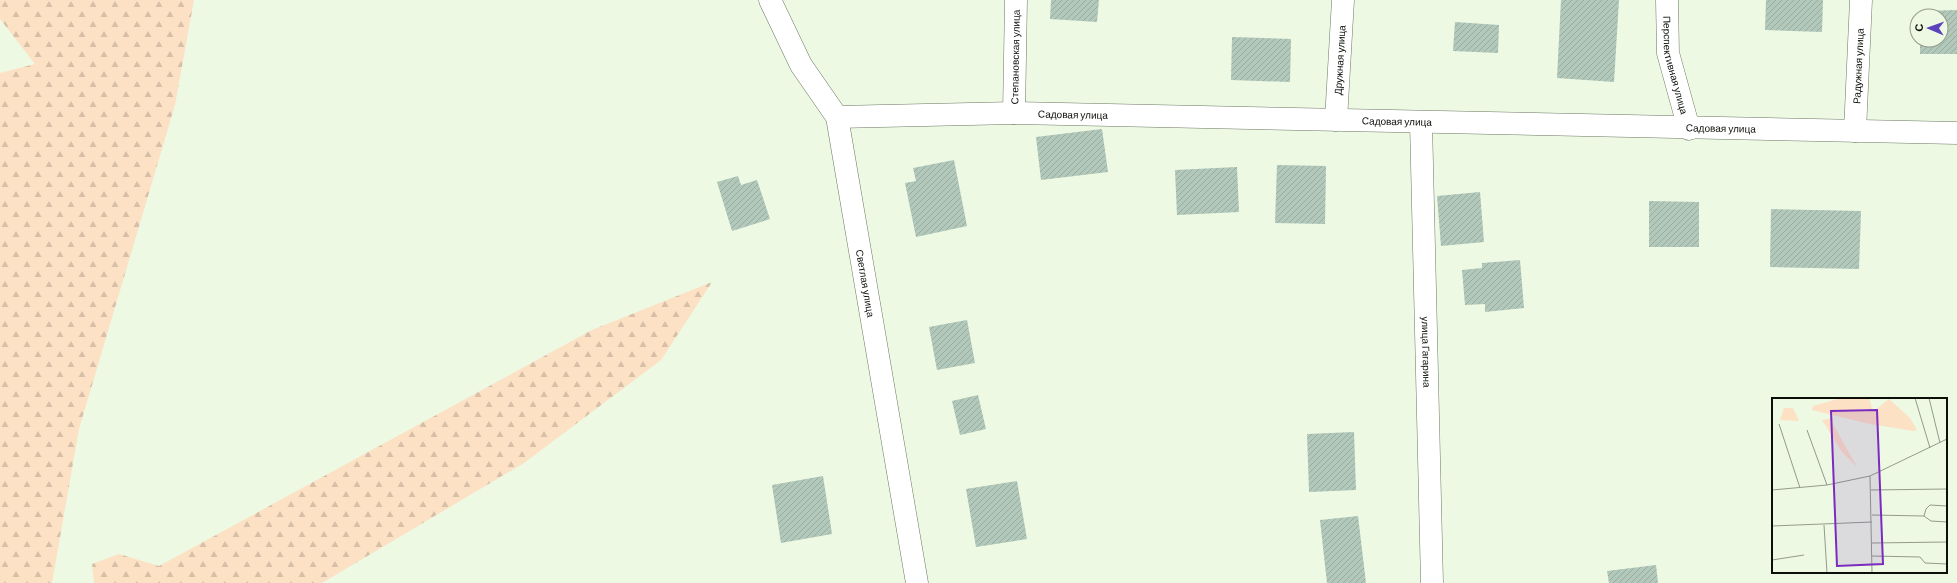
<svg xmlns="http://www.w3.org/2000/svg" width="1957" height="583" font-family="Barlow,sans-serif">
<defs>
<pattern id="forest-firs" width="22" height="20" patternUnits="userSpaceOnUse"><rect width="22" height="20" fill="#fce1c4"/><path d="M5 1l3.5 6h-7zM16 11l3.5 6h-7z" fill="#d7c0a7"/></pattern>
<pattern id="building-hatch" width="6" height="6" patternUnits="userSpaceOnUse"><rect width="6" height="6" fill="#b1c8bb"/><path d="M-1 1l2-2M0 6l6-6M5 7l2-2" fill="none" stroke="#97ab9f"/></pattern>
</defs>
<rect width="100%" height="100%" fill="#edf9e3"/>
<!-- forest -->
<g fill="url(#forest-firs)">
<polygon points="0,0 194,0 175,105 79,429 52,583 0,583 0,73 35,64 0,19"/>
<polygon points="712,282 661,360 524,463 322,583 94,583 92,564 119,554 159,566 592,330"/>
</g>
<!-- building -->
<g fill="url(#building-hatch)">
<polygon points="1051,0 1099,0 1097,22 1050,19"/>
<polygon points="1561,0 1619,0 1614,82 1557,78"/>
<polygon points="1766,0 1823,0 1822,32 1765,30"/>
<polygon points="1957,10 1957,54 1920,54 1920,40 1941,40 1941,16 1920,16 1920,11"/>
<polygon points="1455,22 1499,25 1498,53 1453,51"/>
<polygon points="1232,37 1291,39 1290,82 1231,80"/>
<polygon points="1102,129 1108,172 1041,180 1036,137"/>
<polygon points="954,160 967,226 916,237 905,183 916,181 913,168"/>
<polygon points="1277,165 1326,166 1325,224 1275,223"/>
<polygon points="1237,167 1239,212 1177,215 1175,170"/>
<polygon points="738,176 741,185 757,180 770,219 732,231 717,182"/>
<polygon points="1480,192 1484,242 1441,246 1437,196"/>
<polygon points="1649,201 1699,202 1699,247 1649,247"/>
<polygon points="1771,209 1861,211 1859,269 1770,267"/>
<polygon points="1520,260 1524,308 1485,312 1485,304 1465,305 1462,270 1482,268 1482,263"/>
<polygon points="967,320 975,363 937,370 929,327"/>
<polygon points="978,395 986,429 960,435 952,401"/>
<polygon points="1354,432 1356,490 1309,492 1307,434"/>
<polygon points="823,476 832,534 781,543 772,485"/>
<polygon points="1017,481 1027,539 976,547 966,489"/>
<polygon points="1358,516 1366,583 1327,583 1320,520"/>
<polygon points="1656,565 1658,583 1609,583 1607,571"/>
</g>
<g fill="none" stroke-linecap="round" stroke-linejoin="round">
<defs>
<g id="minor">
<path id="s1" d="M770 0 801 65 837 117 917 583"/>
<path id="s2" d="M1667 0 1668 53 1689 129"/>
<path id="s3" d="M1014 113 1016 0"/>
<path id="s4" d="M837 117 1014 113 1957 133"/>
<path id="s5" d="M1336 120 1343 0"/>
<path id="s6" d="M1421 122 1432 583"/>
<path id="s7" d="M1855 131 1861 0"/>
</g>
</defs>
<!-- minor casing -->
<use href="#minor" stroke="#6d7865" stroke-width="23"/>
<!-- minor -->
<use href="#minor" stroke="#fff" stroke-width="22"/>
</g>
<g text-anchor="middle" dominant-baseline="central" stroke-width="3" stroke-linejoin="round" paint-order="stroke">
<!-- street labels -->
<g font-size="10" fill="#0b0f08" stroke="#edf9e3">
<text stroke="none"><textPath href="#s3" startOffset="56">Степановская улица</textPath></text>
<text stroke="none"><textPath href="#s5" startOffset="60">Дружная улица</textPath></text>
<text stroke="none"><textPath href="#s2" startOffset="66">Перспективная улица</textPath></text>
<text stroke="none"><textPath href="#s7" startOffset="65">Радужная улица</textPath></text>
<text stroke="none"><textPath href="#s4" startOffset="236">Садовая улица</textPath></text>
<text stroke="none"><textPath href="#s4" startOffset="560">Садовая улица</textPath></text>
<text stroke="none"><textPath href="#s4" startOffset="884">Садовая улица</textPath></text>
<text stroke="none"><textPath href="#s1" startOffset="304">Светлая улица</textPath></text>
<text stroke="none"><textPath href="#s6" startOffset="230">улица Гагарина</textPath></text>
</g>
</g>
<!-- overview -->
<g transform="translate(1772 398)">
<rect width="175" height="175" fill="#edf9e3"/>
<path d="M69 0H97L101 14 117 1 138 20 145 32 141 33 98 26 40 12 41 8ZM12 10H21L27 23 8 22ZM61 20V26L85 69 70 54 50 22Z" fill="#fce1c4"/>
<path fill="none" stroke="#939b8b" stroke-width="1" d="M143 0 158 50M157 0 168 45M7 26 28 90M35 32 55 87M98 78 100 175M0 92 55 87 98 78 175 41M99 92 175 91M100 117 152 118 159 123 175 124M152 118 154 111 158 107 175 108M52 127 55 175M0 128 100 124M100 145 175 144M100 158 148 159 153 165 175 166M0 162 32 157"/>
<path fill="#7b2cbf" fill-opacity="0.15" stroke="#7b2cbf" stroke-width="2" d="M105 12 111 166 65 168 59 13Z"/>
<rect width="175" height="175" fill="none" stroke="#0b0f08" stroke-width="2"/>
</g>
<!-- north arrow -->
<g transform="translate(1929 28) rotate(272)"><circle r="19" fill="#edf9e3" stroke="#939b8b"/>
<path d="M0-3L7 15L0 10L-7 15Z" fill="#5b43bb"/>
<text y="-6" font-size="11" font-weight="bold" text-anchor="middle" fill="#0b0f08">С</text>
</g>
</svg>
